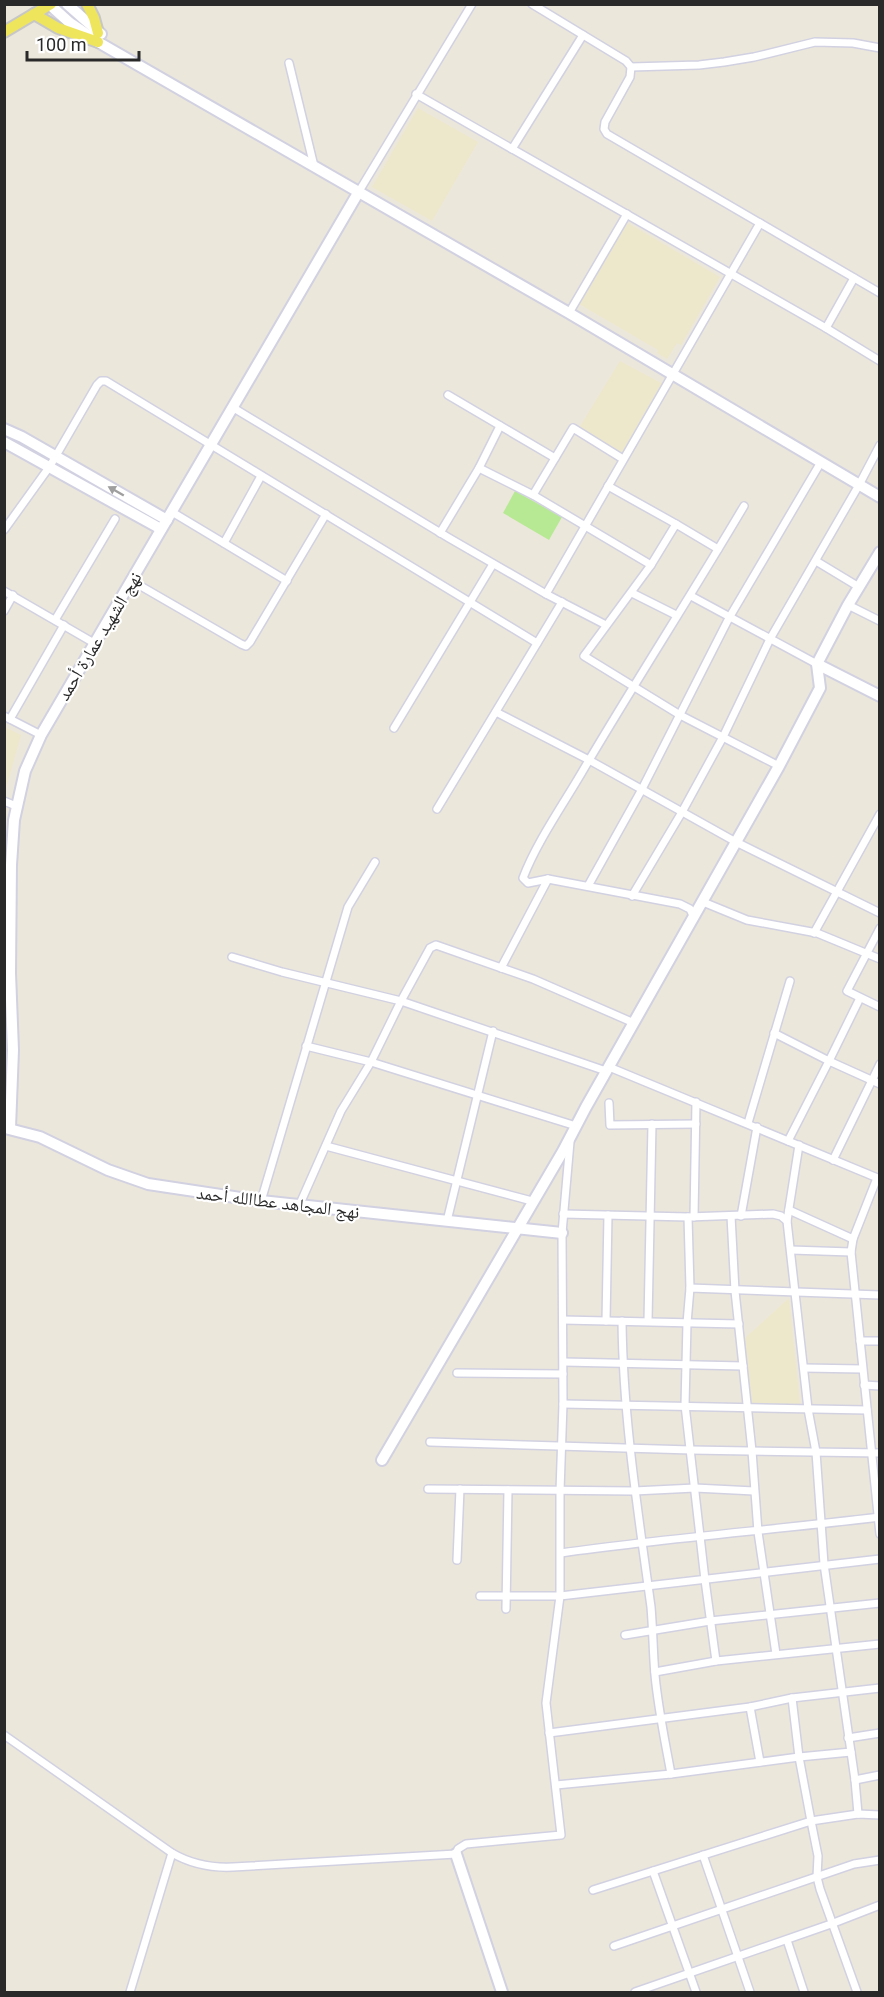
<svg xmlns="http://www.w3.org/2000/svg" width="884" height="1997" font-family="Roboto,'Noto Naskh Arabic',sans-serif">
<rect width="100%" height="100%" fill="#ece7db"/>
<!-- education -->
<g fill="#ede8cb">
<polygon points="418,108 478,142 432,221 372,187"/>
<polygon points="626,222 720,277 681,345 677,343 667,359 657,353 658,350 579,304"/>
<polygon points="620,361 663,384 622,455 579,428"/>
<polygon points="5,727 21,735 5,792"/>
<polygon points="789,1298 800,1404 750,1404 745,1338"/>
</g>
<!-- pitch -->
<polygon fill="#b7e994" points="515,491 562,517 549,540 503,513"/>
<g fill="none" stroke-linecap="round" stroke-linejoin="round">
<defs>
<g id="street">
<polyline points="532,4 626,61 631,67 630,77 605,122 604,129 607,134 880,293"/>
<polyline points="289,63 314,166"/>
<polyline points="631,67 699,65 724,62 754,57 815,42 853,43 880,48"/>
<polyline points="416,94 826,328 880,361"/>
<polyline points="512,149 583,35"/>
<polyline points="358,193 472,4"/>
<polyline points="569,313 627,214"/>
<polyline points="826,328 854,278"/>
<polyline points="448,395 555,458"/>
<polyline points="232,407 449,538 546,594"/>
<polyline points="479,468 533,495 651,565"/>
<polyline points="608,486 676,524"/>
<polyline points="533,495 573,428 623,459"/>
<polyline points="172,512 287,581"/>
<polyline points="4,530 50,466 97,385 101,381 106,381 537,643"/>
<polyline points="440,533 479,468 500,426"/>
<polyline points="224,543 261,476"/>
<polyline points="718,549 676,524 651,565 584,656 680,715 779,766"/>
<polyline points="816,561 859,587"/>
<polyline points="132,581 241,644 246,646 250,642 326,514"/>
<polyline points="4,591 94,643"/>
<polyline points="632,593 676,615"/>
<polyline points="691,596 817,664"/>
<polyline points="848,605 880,621"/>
<polyline points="4,611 13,595"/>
<polyline points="55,620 115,519"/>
<polyline points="606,625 546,594 760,223"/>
<polyline points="496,712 589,760 736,842 880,913"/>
<polyline points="4,716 41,735"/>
<polyline points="10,719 64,625"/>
<polyline points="394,728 493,564"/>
<polyline points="4,801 16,806"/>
<polyline points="437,809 562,602"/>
<polyline points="588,886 641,791 729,618 821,462"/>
<polyline points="632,896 682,812 723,737 770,639 859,485 880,445"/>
<polyline points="703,902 747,920 817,933 880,959"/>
<path d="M694 918 690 909 680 904 548 879 528 883 523 878C537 841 565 802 585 767 637 679 692 594 744 506"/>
<polyline points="880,928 847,991 880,1007"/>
<polyline points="814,933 880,814"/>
<polyline points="232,957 282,972 401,1001 606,1071"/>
<polyline points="501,968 548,879"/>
<polyline points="774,1033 829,1061 860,998"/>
<polyline points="306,1046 371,1062 576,1126"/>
<polyline points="609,1067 880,1179"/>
<polyline points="609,1103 610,1125 696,1124"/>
<polyline points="748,1123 790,981"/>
<polyline points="788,1141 829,1061 880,1084"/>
<polyline points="326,1146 532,1201"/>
<polyline points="833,1160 880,1064"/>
<polyline points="877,1178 853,1239 851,1252 880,1534"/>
<polyline points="261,1201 348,907 375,862"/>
<polyline points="299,1206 341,1111 371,1062 401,1001 430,948 436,945 533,979 634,1023"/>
<polyline points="789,1210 853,1239"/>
<polyline points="563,1214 688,1217 773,1214 781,1216 787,1221 808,1409 816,1452 824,1564 855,1780 858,1814"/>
<polyline points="731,1216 735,1291 752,1451 758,1532 776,1654"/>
<polyline points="741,1216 757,1127"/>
<polyline points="688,1217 690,1288"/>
<polyline points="694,1217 696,1102"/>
<polyline points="447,1221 493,1031"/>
<polyline points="787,1221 799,1145"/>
<polyline points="791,1250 851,1252"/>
<polyline points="563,1320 739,1324"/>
<polyline points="606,1321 608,1215"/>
<path d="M622 1321C623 1417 638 1512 651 1607 653 1630 653 1652 655 1675 658 1708 665 1741 671 1774"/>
<polyline points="648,1321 652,1124"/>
<polyline points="860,1341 880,1341"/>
<polyline points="564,1362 743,1366"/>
<polyline points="804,1368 862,1369"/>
<polyline points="457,1373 563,1374"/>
<polyline points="864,1385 880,1386"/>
<polyline points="563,1404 867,1410"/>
<polyline points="430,1442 691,1450 880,1453"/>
<polyline points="428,1489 634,1491 695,1488 754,1491"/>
<path d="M561 1553C667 1538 773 1530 880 1517"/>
<polyline points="457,1560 460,1489"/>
<polyline points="480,1596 560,1596 880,1559"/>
<polyline points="506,1609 508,1490"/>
<polyline points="625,1635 710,1621 880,1603"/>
<polyline points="716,1661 705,1580 685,1405 687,1323 690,1288 880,1295"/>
<polyline points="655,1672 716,1661 880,1644"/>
<polyline points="792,1698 799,1757 811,1821 858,1814 880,1815"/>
<polyline points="750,1707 760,1762"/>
<polyline points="549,1733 750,1707 792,1698 880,1688"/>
<path d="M4 1735 172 1853C191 1864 212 1868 233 1867L456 1854 458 1849 466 1844 561 1835 546 1703 560 1596V1491L563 1404 562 1233 570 1142"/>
<polyline points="848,1738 880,1733"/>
<polyline points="855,1780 880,1775"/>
<polyline points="556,1785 671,1774 799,1757 851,1752"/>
<polyline points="703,1855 750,1992"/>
<polyline points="653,1871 696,1992"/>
<polyline points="593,1890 811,1821 818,1856 817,1877 820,1889 857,1992"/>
<polyline points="787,1940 804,1992"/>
<polyline points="614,1946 854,1864 880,1860"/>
<polyline points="130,1992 172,1853"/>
<polyline points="635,1992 831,1924 880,1905"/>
</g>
<g id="secondary">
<polyline points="67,4 101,34"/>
<polyline points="50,5 70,23 98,42 569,313 880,497"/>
<polyline points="4,429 22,437 167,520"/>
<polyline points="4,442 161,529"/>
<polyline points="817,664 880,696"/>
<polyline points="5,1128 40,1137 108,1170 148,1184 261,1201 562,1233"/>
<polyline points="10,1128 13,1050 10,973 11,865 14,820 25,771 41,735 358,193"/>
<polyline points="382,1460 563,1151 586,1107 779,766 820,688 817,664 848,605 880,552"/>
<polyline points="456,1854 502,1992"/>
</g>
<g id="primary">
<polyline points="87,4 94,18 98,33"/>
<polyline points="34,14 58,28 98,42"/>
<polyline points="4,32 51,4"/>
</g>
</defs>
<!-- street casing -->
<use href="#street" stroke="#d1d1e2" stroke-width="10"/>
<!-- secondary casing -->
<use href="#secondary" stroke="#d1d1e2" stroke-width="14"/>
<!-- primary casing -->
<use href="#primary" stroke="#c7c7c7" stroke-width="14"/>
<!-- street -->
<use href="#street" stroke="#fff" stroke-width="7"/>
<!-- secondary -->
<use href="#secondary" stroke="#fff" stroke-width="10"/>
<!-- primary -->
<use href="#primary" stroke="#efe55d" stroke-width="10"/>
</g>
<!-- one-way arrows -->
<defs><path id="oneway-solid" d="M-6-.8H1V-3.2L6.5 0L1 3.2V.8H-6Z" transform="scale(1.5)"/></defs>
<use fill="#9f9f9f" href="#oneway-solid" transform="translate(116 491) rotate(-150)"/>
<g text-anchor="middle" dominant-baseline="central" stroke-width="4.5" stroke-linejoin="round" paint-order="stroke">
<!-- street labels -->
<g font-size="18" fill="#292929" stroke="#fff">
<text transform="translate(99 636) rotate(-59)">نهج الشهيد عمارة أحمد</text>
<text transform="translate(278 1202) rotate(7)">نهج المجاهد عطاالله أحمد</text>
</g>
</g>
<!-- border -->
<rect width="884" height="1997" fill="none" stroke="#292929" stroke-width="12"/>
<!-- scale -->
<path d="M27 51v9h112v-9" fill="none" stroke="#292929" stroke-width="3"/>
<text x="36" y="51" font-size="18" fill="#292929" stroke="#ffffff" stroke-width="4.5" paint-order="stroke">100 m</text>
</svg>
